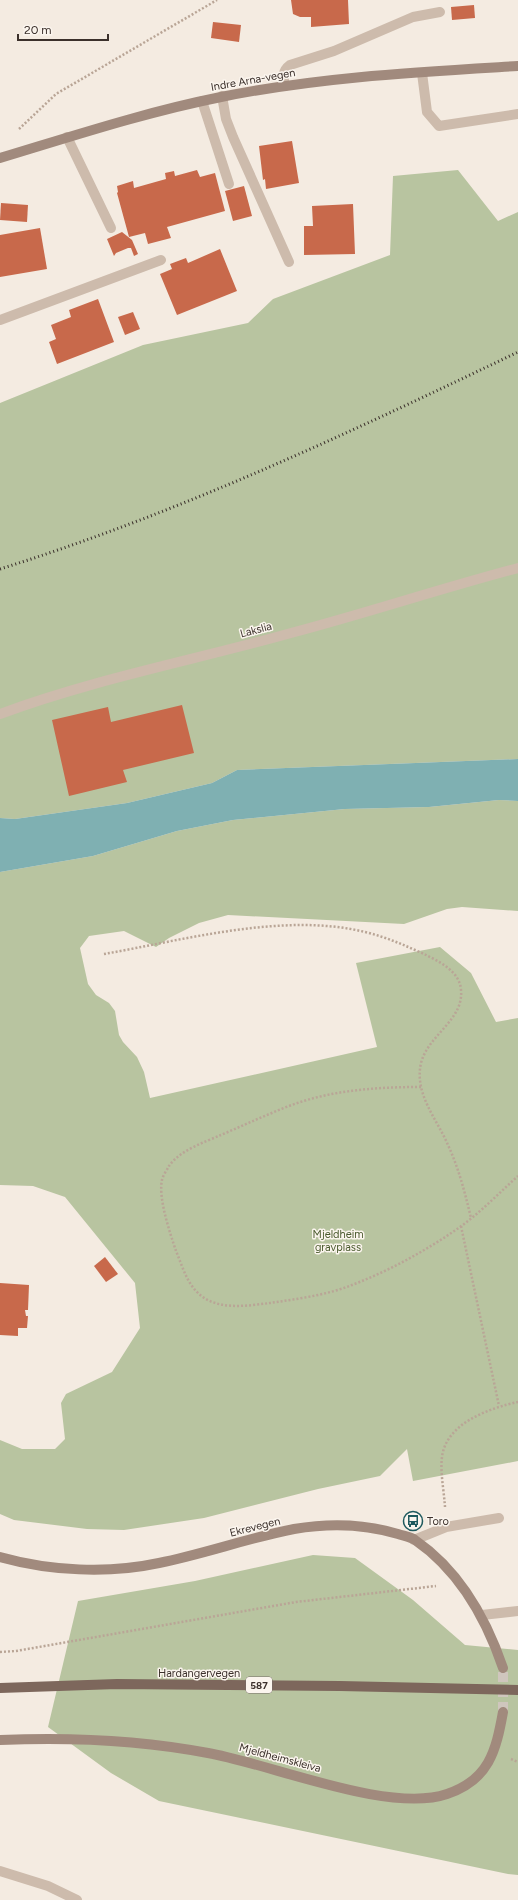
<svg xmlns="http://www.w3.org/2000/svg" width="518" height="1900" font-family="Figtree,sans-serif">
<rect width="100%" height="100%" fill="#f4ebe1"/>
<!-- green -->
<g fill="#b8c4a0">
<polygon points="458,170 498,221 518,212 518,759 237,770 212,783 127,803 15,819 0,818 0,403 143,345 248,323 273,299 390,255 393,176"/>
<polygon points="499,800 518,801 518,911 462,907 447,909 404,924 228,915 199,923 169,938 156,947 124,931 89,936 80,948 88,984 96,995 109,1003 115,1011 119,1035 123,1042 137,1057 144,1072 150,1098 377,1047 356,963 440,947 471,973 496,1022 518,1018 518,1461 413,1481 407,1449 380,1476 318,1489 204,1518 124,1530 87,1529 14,1520 0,1514 0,1440 22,1449 55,1449 65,1439 61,1403 66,1394 112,1372 140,1328 135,1283 65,1197 33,1186 0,1185 0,872 93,856 177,831 233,820 345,809 429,807"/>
<polygon points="313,1555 355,1558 413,1600 465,1645 518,1650 518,1875 508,1874 159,1801 111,1773 48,1727 78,1601 195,1581"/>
</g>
<!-- water -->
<polygon fill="#7fb0b2" points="518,759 518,801 499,800 429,807 345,809 233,820 177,831 93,856 0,872 0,818 15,819 127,803 212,783 237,770"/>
<!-- building -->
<g fill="#c8694b">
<polygon points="291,0 348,0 349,24 311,27 311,17 300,17 293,14"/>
<polygon points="474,5 475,18 452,20 451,7"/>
<polygon points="213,22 241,25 239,42 211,38"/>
<polygon points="292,141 299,183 266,189 265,179 263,180 259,146"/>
<polygon points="197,170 200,177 215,173 225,211 167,227 171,238 148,244 145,233 129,237 117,193 118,192 117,186 133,181 134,188 166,179 165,173 174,171 175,176"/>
<polygon points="244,186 252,216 233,221 225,191"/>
<polygon points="1,203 28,205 27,222 0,220"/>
<polygon points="353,204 355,254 304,255 304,226 313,226 312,206"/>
<polygon points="40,228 47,269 0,277 0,235"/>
<polygon points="122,232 132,240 138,254 134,256 131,248 128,248 116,253 114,256 107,239"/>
<polygon points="220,249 237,291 177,315 160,274 172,269 170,264 186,258 188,263"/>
<polygon points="98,299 114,342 57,364 49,342 56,339 51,325 71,317 69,310"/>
<polygon points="133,312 140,329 125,335 118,317"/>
<polygon points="182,705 194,753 123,770 127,782 69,796 52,720 108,707 111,722"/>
<polygon points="105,1257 118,1274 106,1282 94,1266"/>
<polygon points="0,1283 29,1285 28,1310 25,1310 26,1316 28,1316 27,1328 18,1328 18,1336 0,1335"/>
</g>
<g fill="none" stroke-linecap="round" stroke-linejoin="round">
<!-- secondary-tunnel -->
<polyline stroke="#cfc6bd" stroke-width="10" stroke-dasharray="10 5" stroke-linecap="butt" points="503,1712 503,1668"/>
<!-- path -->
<g stroke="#b9a596" stroke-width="2.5" stroke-dasharray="2 2" stroke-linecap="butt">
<polyline points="19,129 56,94 217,0"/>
<path d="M104 954C184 940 284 912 365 932 386 937 404 945 424 954 438 961 460 971 461 990 464 1020 428 1035 421 1063 414 1094 437 1119 448 1145 459 1169 465 1193 471 1218"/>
<path d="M421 1087C377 1087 331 1090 289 1106 266 1115 244 1125 221 1135 205 1142 180 1150 169 1166 167 1170 163 1175 162 1180 158 1198 170 1233 176 1251 182 1265 186 1281 197 1292 215 1311 246 1306 270 1303 297 1299 327 1295 352 1285 391 1270 427 1250 460 1227 481 1212 499 1193 518 1176"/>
<polyline points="461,1226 499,1406"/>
<path d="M445 1507C444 1491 440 1472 442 1457 446 1423 490 1408 518 1402"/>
<polyline points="0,1652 16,1651 296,1602 436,1586"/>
<polyline points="511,1759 518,1762"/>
</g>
<!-- lane -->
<g stroke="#cdbbac" stroke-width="10">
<polyline points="422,73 427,112 439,126 518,114"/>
<path d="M285 86C283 77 282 71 290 65L334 51 413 17 440 12"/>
<polyline points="222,96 226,119 233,137 289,262"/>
<polyline points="202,101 229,184"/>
<polyline points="67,137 111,228"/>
<polyline points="0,320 161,260"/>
<polyline points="414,1540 446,1527 499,1518"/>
<polyline points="482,1615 518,1611"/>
</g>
<!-- street -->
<g stroke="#cdbbac" stroke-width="10">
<path d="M0 714C94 679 195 660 291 633 367 613 442 588 518 568"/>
<polyline points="0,1871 48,1886 77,1900"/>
</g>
<!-- secondary -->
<g stroke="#a18a7d" stroke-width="10">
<path d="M0 158C73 136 146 112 221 97 319 77 419 72 518 66"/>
<path d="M0 1557C50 1571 108 1574 159 1563 204 1554 248 1538 294 1529 329 1523 365 1524 398 1534 404 1536 411 1537 415 1540 460 1571 486 1618 503 1668"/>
<path d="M0 1740C69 1737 140 1740 208 1753 271 1764 389 1814 447 1794 489 1780 496 1751 503 1712"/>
</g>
<!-- primary -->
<polyline stroke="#7d675c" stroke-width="10" points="0,1688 117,1684 340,1686 518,1690"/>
<!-- rail -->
<path stroke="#3b302b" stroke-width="3" stroke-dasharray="1 3" stroke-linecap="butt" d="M0 569C179 513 349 433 518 352"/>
</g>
<!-- icons -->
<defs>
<symbol id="bus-ring" viewBox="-11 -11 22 22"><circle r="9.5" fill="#fbf5ee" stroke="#1f5a5e" stroke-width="1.5"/><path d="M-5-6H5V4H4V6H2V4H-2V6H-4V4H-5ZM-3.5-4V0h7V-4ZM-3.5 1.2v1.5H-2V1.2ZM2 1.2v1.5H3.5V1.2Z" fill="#1f5a5e"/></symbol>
</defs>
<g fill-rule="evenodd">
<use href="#bus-ring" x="402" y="1510" width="22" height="22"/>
</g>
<g text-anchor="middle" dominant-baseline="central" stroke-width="3" stroke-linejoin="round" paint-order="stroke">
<!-- shield labels -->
<rect fill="#fbf5ee" stroke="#756b66" stroke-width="1" x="246" y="1677" width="26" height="16" rx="3"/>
<g font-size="10" font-weight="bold" fill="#3b302b">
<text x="259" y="1685">587</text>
</g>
<!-- street labels -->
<g font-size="11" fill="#3b302b" stroke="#fbf5ee">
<text transform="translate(253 80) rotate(-10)">Indre Arna-vegen</text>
<text transform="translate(256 630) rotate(-15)">Lakslia</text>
<text transform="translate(255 1527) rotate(-14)">Ekrevegen</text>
<text x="199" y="1673">Hardangervegen</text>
<text transform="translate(280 1758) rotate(15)">Mjeldheimskleiva</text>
</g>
<!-- park labels -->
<g font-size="11" fill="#4a5a2e" stroke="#fbf5ee">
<text x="338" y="1234">Mjeldheim<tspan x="338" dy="13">gravplass</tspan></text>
</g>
<!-- poi labels -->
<g font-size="11" fill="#3b302b" stroke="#fbf5ee" text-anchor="start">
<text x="427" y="1521">Toro</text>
</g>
</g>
<!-- scale -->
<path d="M18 34v6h90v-6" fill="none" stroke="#3b302b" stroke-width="2"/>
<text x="24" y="34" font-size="12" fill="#3b302b" stroke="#fbf5ee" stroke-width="3" paint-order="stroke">20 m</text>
</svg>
